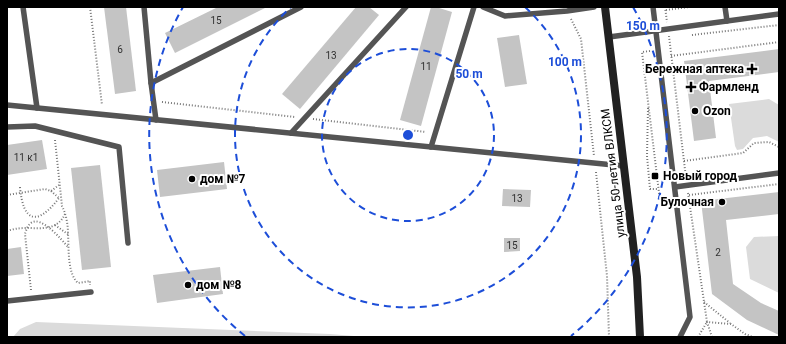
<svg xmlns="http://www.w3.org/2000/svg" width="786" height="344" font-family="Roboto,sans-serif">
<rect width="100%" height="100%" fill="#fff"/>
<!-- green -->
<g fill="#dbdbdb">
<polygon points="769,99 779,105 779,142 767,136 753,138 743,149 737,150 735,146 729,104"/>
<polygon points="779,236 779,293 750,279 746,247 754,237"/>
<polygon points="36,322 330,334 366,337 13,337 20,329"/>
</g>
<!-- building -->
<g fill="#c4c4c4">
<polygon points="104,7 126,7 136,91 115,94"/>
<polygon points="218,7 267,7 175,53 165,33"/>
<polygon points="356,7 369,7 379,15 300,109 282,94"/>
<polygon points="431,7 436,7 452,12 421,126 400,120"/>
<polygon points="519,35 527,84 505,87 497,38"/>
<polygon points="779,49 779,72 709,81 716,138 694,141 684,61"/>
<polygon points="42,140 47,169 7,175 7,145"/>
<polygon points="224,162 227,189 160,197 157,170"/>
<polygon points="100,165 111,267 82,270 71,168"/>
<polygon points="503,189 531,190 530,207 502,206"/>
<polygon points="779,192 779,214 726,220 733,284 761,303 779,311 779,335 747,320 712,294 701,201"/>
<polygon points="504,238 520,238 520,251 504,252"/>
<polygon points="21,247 24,274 7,276 7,249"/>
<polygon points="220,267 223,294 157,303 153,275"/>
</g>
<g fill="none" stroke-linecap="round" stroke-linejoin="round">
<!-- path -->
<g stroke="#767676" stroke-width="2" stroke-dasharray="1 2" stroke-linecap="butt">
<polyline points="90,7 102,105"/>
<polyline points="665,7 667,22"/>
<polyline points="666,10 689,7"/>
<polyline points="571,19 581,39 594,156"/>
<polyline points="692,35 779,25"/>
<polyline points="669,36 686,178"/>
<polyline points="650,51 642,52 660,201 668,200"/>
<polyline points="671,56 779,42"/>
<polyline points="162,102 295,117"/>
<polyline points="648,108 647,156 650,189 658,189"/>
<polyline points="313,119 426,132"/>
<path d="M55 140 62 206C66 214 68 224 68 234 69 248 67 273 78 283L90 281V285"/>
<polyline points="684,161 743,153 754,143 769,142 779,147"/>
<polyline points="596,172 607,276 609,337"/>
<path d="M20 187C23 222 37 227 59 198"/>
<polyline points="51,191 59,198"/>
<polyline points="688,193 707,322 698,337"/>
<polyline points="7,195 45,189 51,191 59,185"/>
<polyline points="689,195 779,184"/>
<polyline points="55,225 69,235"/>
<path d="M7 231C13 229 19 228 26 228 41 228 57 231 65 214"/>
<path d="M31 290 25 234C26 231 27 226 31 223 41 215 62 240 68 247"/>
<polyline points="704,302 730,323"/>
<polyline points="712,337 707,322 731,324 745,334 753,337"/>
</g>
<!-- service -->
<g stroke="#545454" stroke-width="5.5">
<polyline points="23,7 37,108"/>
<polyline points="144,7 151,83"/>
<polyline points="483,7 505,16 567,11 594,7"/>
<polyline points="653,7 690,317 680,337"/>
<polyline points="725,7 727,21"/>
<polyline points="609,37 779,14"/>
<polyline points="7,105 624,166"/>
<polyline points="156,120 151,83 301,7"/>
<polyline points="7,127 35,126 119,147 128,243"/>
<polyline points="291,133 406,7"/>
<polyline points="431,147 474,7"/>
<polyline points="675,187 779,173"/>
<polyline points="7,301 91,292"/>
</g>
<!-- secondary -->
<polyline stroke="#212121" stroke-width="8" points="605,7 637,277 640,337"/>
</g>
<!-- distance rings -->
<g fill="none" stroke="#1d4ed8" stroke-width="2" stroke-dasharray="7 5">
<circle cx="408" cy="135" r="86"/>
<path d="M525 7A173 173 0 1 1 291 7"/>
<path d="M245 336A259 259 0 0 1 183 7M633 7A259 259 0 0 1 571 336"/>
</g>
<!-- markers -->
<g fill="#000" stroke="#fff" stroke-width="1.5">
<path d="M750 63h4v4h4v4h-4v4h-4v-4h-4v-4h4z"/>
<path d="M689 81h4v4h4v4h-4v4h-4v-4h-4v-4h4z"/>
<circle cx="695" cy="111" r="4"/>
<rect x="651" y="172" width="8" height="8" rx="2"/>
<circle cx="192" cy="179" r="4"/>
<circle cx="722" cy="202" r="4"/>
<circle cx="188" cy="285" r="4"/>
</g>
<g text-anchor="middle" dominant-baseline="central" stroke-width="4" stroke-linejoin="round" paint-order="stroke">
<!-- number labels -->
<g font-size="10" fill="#313131">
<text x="216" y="20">15</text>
<text x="120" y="49">6</text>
<text x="331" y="55">13</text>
<text x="426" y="66">11</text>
<text x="26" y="157">11 к1</text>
<text x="517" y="198">13</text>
<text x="512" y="245">15</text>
<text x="718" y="252">2</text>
</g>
<!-- poi labels -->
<g font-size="12" font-weight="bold" fill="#000" stroke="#fff" text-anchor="start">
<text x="744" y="69" text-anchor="end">Бережная аптека</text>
<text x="699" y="87">Фармленд</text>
<text x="703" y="111">Ozon</text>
<text x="663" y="176">Новый город</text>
<text x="200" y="179">дом №7</text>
<text x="714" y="202" text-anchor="end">Булочная</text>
<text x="196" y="285">дом №8</text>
</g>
<!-- street labels -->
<g font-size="12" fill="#000" stroke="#fff">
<text transform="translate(613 173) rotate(-97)">улица 50-летия ВЛКСМ</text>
</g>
</g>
<circle cx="408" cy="135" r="6" fill="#1d4ed8" stroke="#fff" stroke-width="2"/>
<g font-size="12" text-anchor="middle" font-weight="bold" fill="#1d4ed8" stroke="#fff" stroke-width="4" stroke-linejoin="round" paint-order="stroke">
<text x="643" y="30">150 m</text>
<text x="565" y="66">100 m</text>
<text x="469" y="78">50 m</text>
</g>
<!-- border -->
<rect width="786" height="344" fill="none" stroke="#000000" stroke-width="16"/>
</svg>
